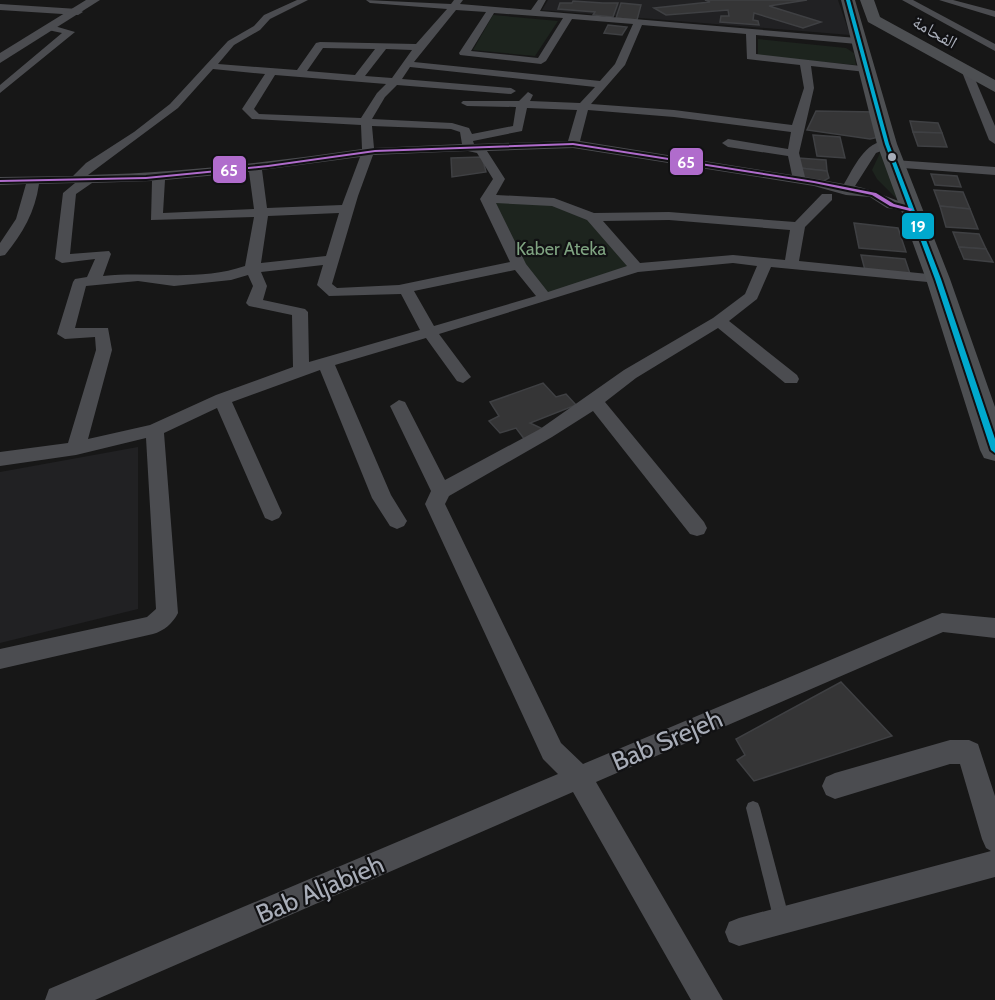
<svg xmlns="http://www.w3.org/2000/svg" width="995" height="1000" font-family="Cabin,'Noto Naskh Arabic',sans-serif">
<rect width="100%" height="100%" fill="#171717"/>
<!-- built -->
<g fill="#212123">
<polygon points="548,0 838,0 850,35 542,10"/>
<polygon points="138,447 138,609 0,643 0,472"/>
</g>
<!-- green -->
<g fill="#1d241e">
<polygon points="493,15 558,21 535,56 473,50"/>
<polygon points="758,39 846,48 854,53 856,65 758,56"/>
<polygon points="889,148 898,200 877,179 872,170 880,153"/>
<polygon points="490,199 554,202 592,217 634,268 548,297 519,265"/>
</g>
<!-- building -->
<g fill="#353536" stroke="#3f4043" stroke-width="1.5">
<polygon points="705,0 807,0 769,6 821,22 803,28 754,13 753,20 758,21 759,25 720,22 721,16 729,16 728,10 666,15 654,8 710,2"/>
<polygon points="573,1 603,3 618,3 613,17 593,15 595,12 558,9 560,3 572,3"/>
<polygon points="621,3 641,5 637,20 616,18"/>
<polygon points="608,25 627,27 622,35 604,33"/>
<polygon points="816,111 877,112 884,136 870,139 807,130"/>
<polygon points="910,121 938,123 942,133 913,132"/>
<polygon points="913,132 942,133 947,147 918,146"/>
<polygon points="813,135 840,137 845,158 817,156"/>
<polygon points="482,157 486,172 452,177 451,158"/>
<polygon points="798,158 826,160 827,171 800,168"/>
<polygon points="800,168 827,171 829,178 822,182 802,178"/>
<polygon points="931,174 957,176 961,187 935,185"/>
<polygon points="934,190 963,192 970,209 940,206"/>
<polygon points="940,206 970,209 978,229 946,227"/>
<polygon points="854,223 898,228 906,252 859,248"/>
<polygon points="953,232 979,234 986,249 959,247"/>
<polygon points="959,247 986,249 993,262 964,259"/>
<polygon points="861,255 905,259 910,274 865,270"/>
<polygon points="543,383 556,397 566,394 576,405 530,423 543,429 525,440 516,428 500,433 489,421 499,416 490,402"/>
<polygon points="841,682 892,736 754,781 737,760 745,755 736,739"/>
</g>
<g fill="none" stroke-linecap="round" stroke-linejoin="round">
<!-- service -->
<polygon fill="#4b4c50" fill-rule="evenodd" points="753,801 758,803 760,808 790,921 787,926 782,929 777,926 774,921 746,808 748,803"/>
<!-- minor -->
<g fill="#4b4c50" fill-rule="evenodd">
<path d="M297 0H308L270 19 260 30 234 45 218 64 297 70 316 43 320 42 416 44 447 9 370 3 366 0 451 4 454 0H463L460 4 531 10 538 0H546L540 11 857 38 862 41 857 44 756 35V54L870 67 871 69 866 72 811 66 814 88 799 153 805 177 844 184C854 167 867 137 891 141V147L876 153 855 186C877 191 894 201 915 206V212L887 208 870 197 846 195 814 186 573 148 487 151 505 179 496 195 554 198 594 213 669 212 795 222 822 194H832V200L805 227 799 261 938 275 945 279 938 283 771 267 757 299 729 321 797 375 799 379 797 383H785L718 328 636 378 605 402 704 522 707 528 704 534 697 536 690 534 593 411 552 437 449 496 445 504 561 743 583 764 942 613 995 618V638L943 632 596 782 723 1000H691L573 792 95 1000H45L49 989 558 774 543 759 425 504 431 491 390 406 399 400 405 402 445 480 540 429 624 370 713 318 745 294 757 266 733 263 638 272 439 334 471 377 463 383 457 381 426 338 335 365 391 495 407 521 404 526 397 529 390 526 372 498 320 370 232 402 282 513 279 518 272 521 265 518 217 408 164 433 178 613C173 623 164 631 153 634L0 669V649L147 617 156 609 146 438 76 455 0 466V452L68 443 96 350 95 337 65 339 57 334 73 282 75 279 87 277 95 259 62 263 55 259 63 193 75 183 39 184C35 212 23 233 5 255L0 256V243L16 219 26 184 0 185V177L73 176 86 163 134 132 170 104 228 41 254 26 264 15ZM456 10 486 12 459 53 460 55 541 64 546 61 572 19 633 24 615 64 600 81 414 62ZM494 13 563 18 538 58 471 51ZM642 25 746 34 747 59 800 65 804 88 792 125 674 110 591 104 625 65ZM323 48 375 49 355 75 307 71ZM386 49 412 50 392 78 365 76ZM410 67 595 87 580 103 530 101 533 95 528 92 519 101H463L461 103 467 106 516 107 513 126 472 134 469 128 452 123 372 119 385 97 397 85 511 94 516 91 511 88 402 79ZM213 69 265 74 242 109 252 119 361 125 362 149C271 162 180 173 88 175L178 108ZM275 75 386 84 377 93 361 118 259 114 254 109ZM527 108 577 110 568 141 474 144 473 141 522 131ZM588 110 674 117 791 132 788 149 728 139 722 143 728 147 788 156 792 175 580 141ZM372 126 451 129 460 132 462 144 374 148ZM468 151 477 153 493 179 480 199 510 262 399 285 337 288 332 284 358 196 373 155ZM360 157 342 205 267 208 262 170ZM249 172 254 209 163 213 165 180ZM152 181 151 220 254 217 245 266C198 282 151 271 103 276L111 254 109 251 70 254 76 194 92 183ZM496 203 552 206 587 220 627 266 548 292 526 264ZM339 213 326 256 261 263 268 216ZM669 220 790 230 785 260 733 255 640 263 603 221ZM323 265 317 285 329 296 401 294 420 330 309 362 308 312 305 309 263 300 267 286 261 272ZM515 270 536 296 434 326 414 291ZM248 275 253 286 246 303 249 306 292 315 293 367 216 395 150 425 88 439 112 350 108 328H75L86 286 138 281 174 286 231 280Z"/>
<polygon points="902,0 913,0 995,44 995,51"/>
<polygon points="939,0 953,0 995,11 995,17"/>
<polygon points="0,4 78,9 83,12 78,15 0,10"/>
<polygon points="51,25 75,32 0,93 0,85 62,33 48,30 46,28"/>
<polygon points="967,69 972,72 995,126 995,144 989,140 962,72"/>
<polygon points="894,160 995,167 995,175 890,167 890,161"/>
<polygon points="950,740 969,740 978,744 995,796 995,877 739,946 729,942 725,932 729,922 739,918 991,851 986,848 982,839 960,764 950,764 835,799 826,795 822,786 826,777 835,773"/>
</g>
<!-- tertiary -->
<polygon fill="#4b4c50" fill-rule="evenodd" points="86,0 100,0 0,63 0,53"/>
<!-- primary -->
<g fill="#4d4f52" fill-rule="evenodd">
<polygon points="841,0 855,0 897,144 950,279 995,407 995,461 984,458 980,450 926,279 877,144"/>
<polygon points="860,0 874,0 880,17 995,80 995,92 868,22"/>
</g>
<defs>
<polygon id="bus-1" points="846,0 850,0 889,144 941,279 995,439 995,453 991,450 935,279 885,144"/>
<polygon id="bus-2" points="573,143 814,181 876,193 894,204 913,209 910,211 890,206 872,195 814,183 573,145 375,152 268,167 146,179 0,182 0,180 146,177 268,165 375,150"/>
</defs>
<!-- bus-1 casing -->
<use href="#bus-1" stroke="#111113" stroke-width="4"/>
<!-- bus-2 casing -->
<use href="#bus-2" stroke="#111113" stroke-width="4"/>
<!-- bus-1 -->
<use href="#bus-1" fill="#00a9ce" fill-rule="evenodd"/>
<!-- bus-2 -->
<use href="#bus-2" fill="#b06ccc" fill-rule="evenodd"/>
</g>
<!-- markers -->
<circle fill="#a8adb8" stroke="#111113" stroke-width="2" cx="892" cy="157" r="5"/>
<g text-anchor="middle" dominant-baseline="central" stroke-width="4.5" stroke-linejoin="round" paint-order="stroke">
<!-- far-street labels -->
<g font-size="18" fill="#a8adb8" stroke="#111113">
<text transform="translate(935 32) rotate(30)">الفحامة</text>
</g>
<!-- far-park labels -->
<g font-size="18" fill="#7fa381" stroke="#111113">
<text x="561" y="249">Kaber Ateka</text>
</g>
<!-- near-street labels -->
<g font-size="26" fill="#a8adb8" stroke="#111113">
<text transform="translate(667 740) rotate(-23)">Bab Srejeh</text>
<text transform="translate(320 889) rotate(-23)">Bab Aljabieh</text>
</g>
</g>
<g stroke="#111113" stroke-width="2">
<rect x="669" y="147" width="35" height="29" rx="6" fill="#b06ccc"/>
<rect x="212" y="155" width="35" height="29" rx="6" fill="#b06ccc"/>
<rect x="901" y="212" width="34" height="28" rx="6" fill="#00a9ce"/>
</g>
<g font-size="16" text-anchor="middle" font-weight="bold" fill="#fff">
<text x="686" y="168">65</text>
<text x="229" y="176">65</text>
<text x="918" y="232">19</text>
</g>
</svg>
